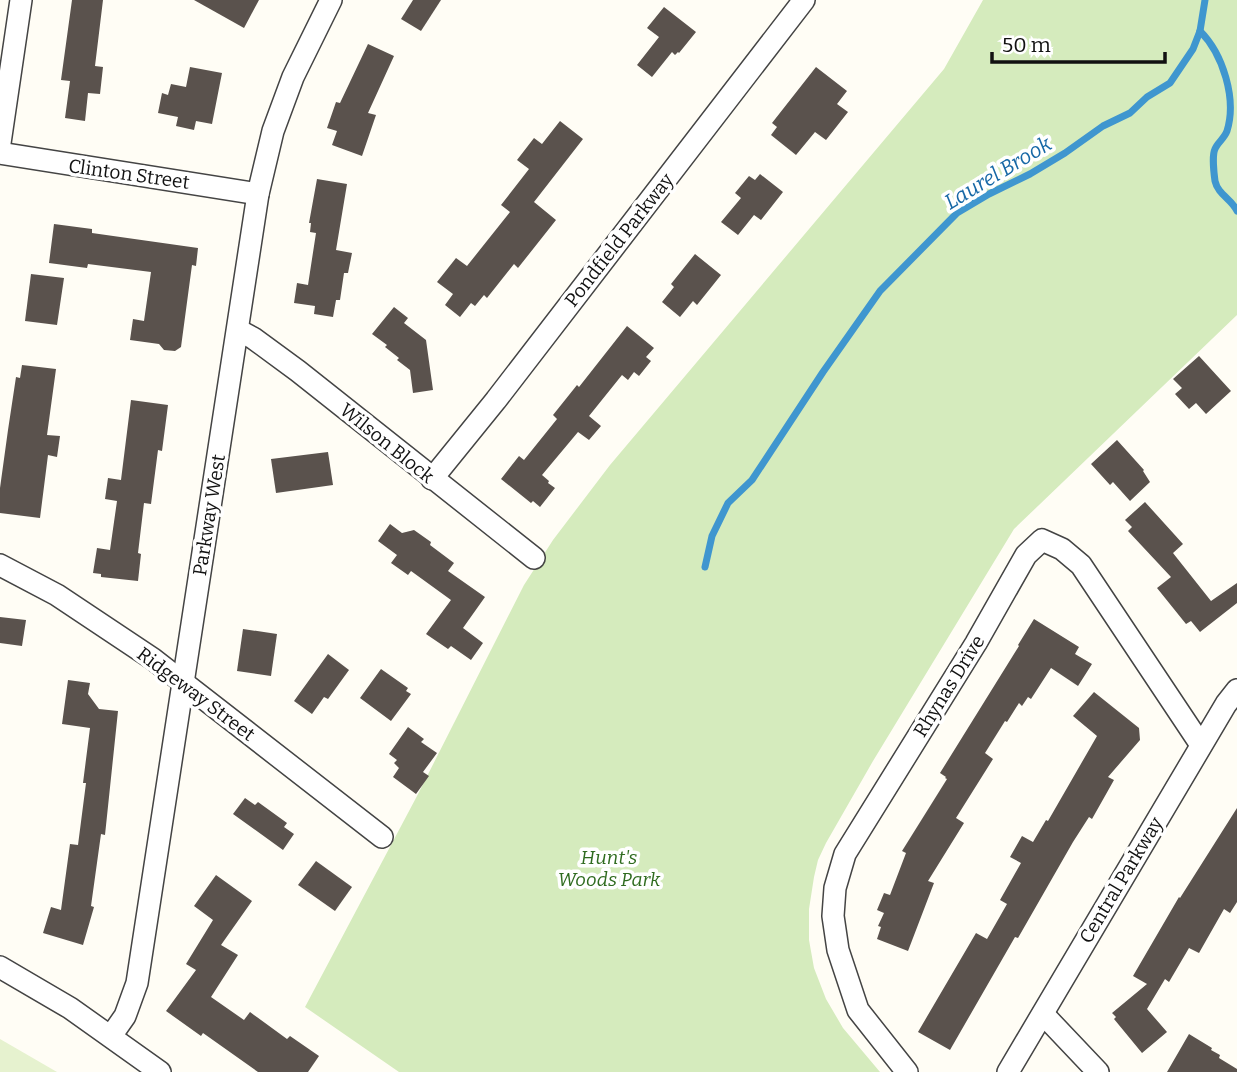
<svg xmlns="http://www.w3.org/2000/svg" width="1237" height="1072" font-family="Bitter,serif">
<rect width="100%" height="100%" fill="#fffdf5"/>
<!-- green -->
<polygon fill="#d5ebbd" points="983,0 1237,0 1237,315 1014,529 873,761 826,843 818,860 814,877 809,909 809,940 814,968 826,999 843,1028 880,1072 399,1072 305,1007 417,796 524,585 553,540 610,465 944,69"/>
<!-- pitch -->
<polygon fill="#e6f2cf" points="0,1039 57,1072 0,1072"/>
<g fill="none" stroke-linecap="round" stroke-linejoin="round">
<!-- stream -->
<g stroke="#3f96cf" stroke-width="7">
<path d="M1200 31C1223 54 1237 99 1227 131 1224 139 1217 143 1215 149 1212 155 1214 174 1215 181 1218 195 1232 199 1237 211"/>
<polyline points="705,567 712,536 728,503 752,480 823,372 880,291 957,213 989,194 1030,174 1065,153 1103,126 1130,113 1147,97 1170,83 1193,49 1200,31 1205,0"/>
</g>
</g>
<!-- building -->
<g fill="#5a524d">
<polygon points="72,0 103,0 95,66 103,67 100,94 88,93 85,121 65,118 70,81 61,80"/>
<polygon points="194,0 259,0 244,28"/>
<polygon points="413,0 441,0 421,31 401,19"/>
<polygon points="664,7 696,32 679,53 678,52 675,55 672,52 652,77 637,65 659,37 647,28"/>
<polygon points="368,44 394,56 368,113 376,115 362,156 332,145 337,131 327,128 336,102 340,103"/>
<polygon points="190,67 222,73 212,124 196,121 194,130 176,126 178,117 158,113 162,93 168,95 171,84 186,87"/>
<polygon points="816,67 847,91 837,104 848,112 826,140 815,132 796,155 771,135 777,127 772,123"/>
<polygon points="560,121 583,139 534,202 556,220 518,268 514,264 487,298 484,295 475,306 471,303 460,317 445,305 453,294 437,282 456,258 467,266 510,212 501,205 529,169 517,160 534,138 542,144"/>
<polygon points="760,174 783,192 761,220 754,215 738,235 721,222 741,198 735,193 749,176 755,180"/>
<polygon points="317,179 347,184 336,250 352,253 348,273 344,273 340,300 336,300 333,317 314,314 315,306 294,303 297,283 308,285 316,233 310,232 311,223 309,223"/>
<polygon points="54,224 92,229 92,233 198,248 196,266 192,265 181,347 175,351 164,350 159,344 130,340 133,319 144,321 151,272 88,264 87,268 49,263"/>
<polygon points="695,254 721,275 697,305 693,301 680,317 662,302 674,287 671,284"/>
<polygon points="31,274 64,278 57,325 25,321"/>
<polygon points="394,307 408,318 404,323 426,340 433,390 413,393 410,370 397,360 399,358 385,347 387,345 372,334"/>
<polygon points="627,326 654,348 646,357 651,361 639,376 634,372 628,380 622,375 589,416 601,426 589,440 578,432 542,475 549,481 548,483 555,488 540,507 533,501 531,503 501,479 519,456 524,460 557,419 553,415 577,385 579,387"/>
<polygon points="1199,356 1231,391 1206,414 1196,403 1189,409 1175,394 1182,388 1173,379"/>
<polygon points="22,365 56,369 47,435 60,436 57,457 48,455 40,518 0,513 0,488 8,430 16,377 20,378"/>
<polygon points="131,400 168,405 162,451 158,450 151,504 144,503 138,553 141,554 138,581 101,577 101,574 93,573 97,548 110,550 117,501 105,499 108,478 121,480"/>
<polygon points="1117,440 1144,470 1143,471 1150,482 1130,501 1113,482 1110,485 1091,464"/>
<polygon points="328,452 333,485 276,493 271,459"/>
<polygon points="1145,502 1183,544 1173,553 1211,601 1237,583 1237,603 1200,632 1191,621 1186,624 1157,588 1171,577 1128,531 1132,527 1125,520"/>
<polygon points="390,524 402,533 414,530 431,542 430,545 454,563 448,571 485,597 463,628 483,643 471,660 451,646 448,649 426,634 451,600 411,571 408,575 391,563 397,555 378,541"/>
<polygon points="0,617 26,620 22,646 0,643"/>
<polygon points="1034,619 1079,647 1075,654 1092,664 1078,686 1051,668 1031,699 1028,697 1022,706 1019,703 1007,722 1005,721 985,753 993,759 956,818 964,823 928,881 934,883 908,951 877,939 881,927 878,926 884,913 877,910 884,893 890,895 906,853 902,851 947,779 945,778 946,777 940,773 1019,646 1018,645"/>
<polygon points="243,629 277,634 271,676 237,671"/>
<polygon points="328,654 349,670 328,699 324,697 312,714 294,701"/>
<polygon points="381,669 408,688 406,691 411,694 391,721 360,698"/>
<polygon points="68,680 90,683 88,694 99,709 118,711 105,835 101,834 91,906 94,907 83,945 43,933 51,907 61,910 70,844 78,845 86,783 83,783 90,728 62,724"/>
<polygon points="1094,692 1139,728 1140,740 1108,777 1114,780 1092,819 1089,817 1073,842 1018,938 1015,937 950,1050 918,1032 976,933 987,939 1007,904 1000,900 1021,863 1010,857 1022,836 1033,842 1046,820 1048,821 1097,736 1073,716"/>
<polygon points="408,727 424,739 421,742 437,753 423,772 429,776 416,794 393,777 399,768 394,763 397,760 389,754"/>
<polygon points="245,798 255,805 258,802 287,823 284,827 294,834 283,850 233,814"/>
<polygon points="1237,808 1237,902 1230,913 1224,909 1199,953 1189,948 1169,982 1165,979 1147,1009 1167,1032 1142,1053 1114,1019 1116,1017 1112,1013 1147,984 1133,976 1179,897 1180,898"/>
<polygon points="316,861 352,887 335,911 298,885"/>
<polygon points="216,875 252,901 221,945 238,955 211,997 244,1020 250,1012 287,1039 290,1036 319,1056 308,1072 258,1072 203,1033 201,1036 166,1011 196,970 186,964 213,920 194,906"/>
<polygon points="1189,1034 1212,1048 1211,1050 1220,1055 1219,1058 1237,1069 1237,1072 1167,1072"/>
</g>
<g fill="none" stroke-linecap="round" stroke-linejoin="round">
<defs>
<g id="street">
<polyline points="0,143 21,0"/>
<polyline points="0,153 258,194"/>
<polyline points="238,330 253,338 298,371 534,558"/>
<polyline points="432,479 496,400 804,0"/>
<polyline points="0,565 57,595 153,659 382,837"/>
<polyline points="0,967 70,1008 160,1072"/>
<polyline points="1043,1014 1098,1072"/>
<polyline points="111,1036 125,1016 137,983 258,194 273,131 293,77 331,0"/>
<polyline points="907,1072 858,1010 838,950 833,916 835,888 845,854 976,643 1026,555 1042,540 1062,549 1081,565 1201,745"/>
<polyline points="1008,1072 1226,704 1237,690"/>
</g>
</defs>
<!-- street casing -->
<use href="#street" stroke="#444" stroke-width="24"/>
<!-- street -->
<use href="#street" stroke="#fff" stroke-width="21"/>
</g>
<g text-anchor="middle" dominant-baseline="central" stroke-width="7" stroke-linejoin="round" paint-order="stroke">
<!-- street labels -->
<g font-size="19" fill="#111" stroke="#fff">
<text transform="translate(129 174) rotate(8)">Clinton Street</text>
<text transform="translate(619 240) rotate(-52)">Pondfield Parkway</text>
<text transform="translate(387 443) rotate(39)">Wilson Block</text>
<text transform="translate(209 515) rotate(-81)">Parkway West</text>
<text transform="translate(949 686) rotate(-58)">Rhynas Drive</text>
<text transform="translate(196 694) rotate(37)">Ridgeway Street</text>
<text transform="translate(1121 880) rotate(-59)">Central Parkway</text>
</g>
<!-- park labels -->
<g font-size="19" font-style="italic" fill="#2f6b1f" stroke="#fff">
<text x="609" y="857">Hunt's<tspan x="609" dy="22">Woods Park</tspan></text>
</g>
<!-- water labels -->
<g font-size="21" font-style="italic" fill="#1768a6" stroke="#fff">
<text transform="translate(998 173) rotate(-31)">Laurel Brook</text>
</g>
</g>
<!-- scale -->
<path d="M992 52v10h173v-10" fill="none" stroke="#111111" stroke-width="3.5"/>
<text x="1002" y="52" font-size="21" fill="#111111" stroke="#ffffff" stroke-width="5" paint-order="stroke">50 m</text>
</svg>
